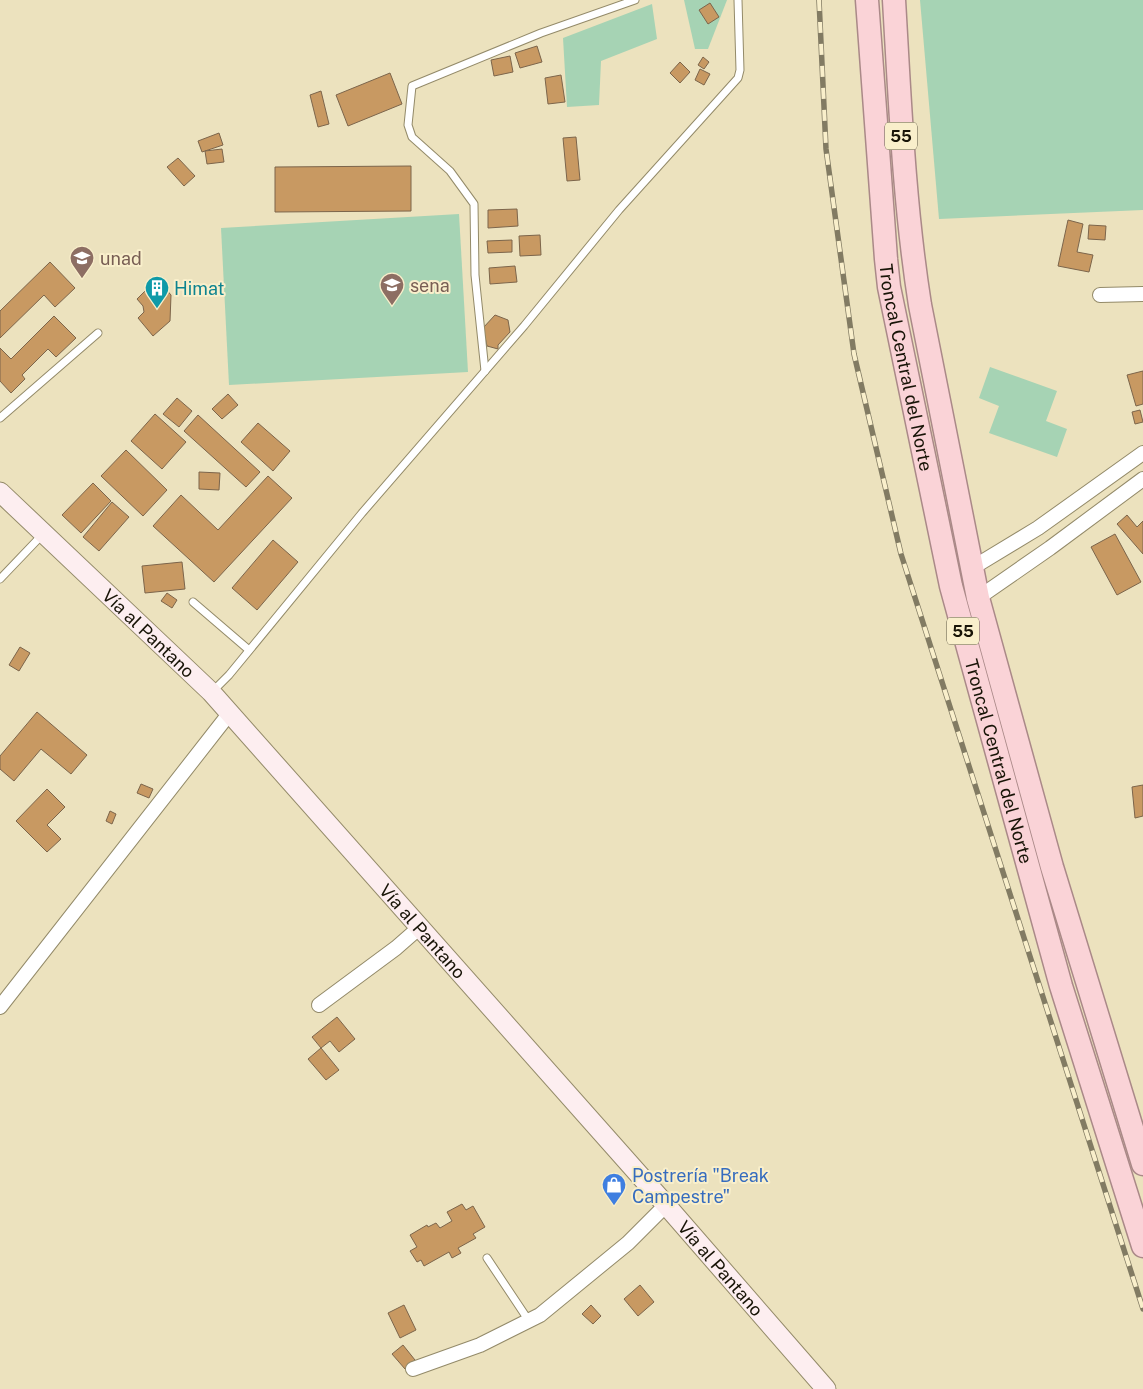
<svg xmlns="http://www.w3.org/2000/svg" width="1143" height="1389" font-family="'Public Sans',sans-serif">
<rect width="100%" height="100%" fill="#ece2be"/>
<!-- green -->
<g fill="#a6d3b4">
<polygon points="684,0 727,0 708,49 695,49"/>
<polygon points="920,0 1143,0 1143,210 939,219"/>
<polygon points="652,4 657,39 601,61 599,105 567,107 563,38"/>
<polygon points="459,214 468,372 229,385 221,228"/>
<polygon points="990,367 1057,391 1046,421 1067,429 1057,457 989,433 999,406 979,398"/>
</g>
<!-- building -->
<g fill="#c89962" stroke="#7c654b">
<polygon points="710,3 719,17 708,24 699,10"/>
<polygon points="537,46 542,62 520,68 515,53"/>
<polygon points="510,56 513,72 494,76 491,60"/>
<polygon points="703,57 709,62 704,69 698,65"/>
<polygon points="680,62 690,72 680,83 670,73"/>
<polygon points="700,69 710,74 704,85 695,80"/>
<polygon points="390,73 402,104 348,126 336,95"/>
<polygon points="561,75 565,102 548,104 545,78"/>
<polygon points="321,91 329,124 318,127 310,95"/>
<polygon points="219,133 223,145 202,152 198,141"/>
<polygon points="576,137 580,180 567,181 563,138"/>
<polygon points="222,149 224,162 207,164 205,151"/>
<polygon points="178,158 195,176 184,186 167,167"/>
<polygon points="411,166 411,211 275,212 275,167"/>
<polygon points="517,209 518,226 488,228 488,210"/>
<polygon points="1068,220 1083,224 1077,252 1093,255 1089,272 1058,266"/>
<polygon points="1089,225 1106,226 1105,240 1088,239"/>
<polygon points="540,235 541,255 520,256 519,236"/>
<polygon points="512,240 512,252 488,253 487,241"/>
<polygon points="50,262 75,288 55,307 44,295 0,338 0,311"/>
<polygon points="515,266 517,282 490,284 489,268"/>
<polygon points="157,279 171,295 170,321 153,336 138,318 144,312 143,306 137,299"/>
<polygon points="495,315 508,320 510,332 498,345 498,349 487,346 483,328"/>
<polygon points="54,316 76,338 56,357 48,349 22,375 25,379 11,393 0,381 0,348 11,359"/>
<polygon points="1143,371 1143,404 1136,406 1127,375"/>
<polygon points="228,394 238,405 222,419 212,409"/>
<polygon points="177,398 192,411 179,427 163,414"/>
<polygon points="1140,410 1143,422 1135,424 1132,412"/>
<polygon points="155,414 186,442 162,469 131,441"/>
<polygon points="198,415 260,472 246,487 184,431"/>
<polygon points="258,423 290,451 273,471 241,442"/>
<polygon points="126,450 167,490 143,516 101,476"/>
<polygon points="199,472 220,473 219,490 199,489"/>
<polygon points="268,476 292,498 214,582 153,526 181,495 218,530"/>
<polygon points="93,483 111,501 81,533 62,515"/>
<polygon points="112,502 129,517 99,551 83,537"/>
<polygon points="1127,515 1137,527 1143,521 1143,554 1117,524"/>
<polygon points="1115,534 1141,582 1117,595 1091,547"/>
<polygon points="273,540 298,562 257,610 232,588"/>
<polygon points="182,562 185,589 145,593 142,566"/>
<polygon points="167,593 177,600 172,608 161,601"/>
<polygon points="20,647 30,653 19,671 9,665"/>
<polygon points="37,712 87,755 71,774 41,749 14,781 0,769 0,756"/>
<polygon points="141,784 153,789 149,798 137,793"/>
<polygon points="1143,785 1143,816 1135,818 1132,787"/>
<polygon points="47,789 65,807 47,825 61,839 47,852 16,821"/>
<polygon points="110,811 116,814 112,824 106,821"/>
<polygon points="337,1017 355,1039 339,1052 330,1041 321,1048 312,1037"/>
<polygon points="321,1048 339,1070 326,1080 308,1059"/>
<polygon points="462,1204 466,1210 473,1206 485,1227 473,1234 476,1238 458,1248 461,1253 452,1258 449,1252 424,1266 421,1260 417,1262 410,1251 417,1247 410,1235 427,1225 428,1227 436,1223 440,1228 452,1221 447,1212"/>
<polygon points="640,1285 654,1302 638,1316 624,1299"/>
<polygon points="404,1305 416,1330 400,1338 388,1313"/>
<polygon points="591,1305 601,1316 593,1324 582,1314"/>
<polygon points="403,1345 415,1360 405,1369 392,1354"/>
</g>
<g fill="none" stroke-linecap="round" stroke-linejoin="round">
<defs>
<g id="service">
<polyline points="485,371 475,275 474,204 450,171 412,137 408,125 412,86 541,33 635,0"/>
<polyline points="0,418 98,333"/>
<polyline points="0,579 43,534"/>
<polyline points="193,602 249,650"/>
<polyline points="212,692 229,675 362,513 524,326 619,210 738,78 740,70 738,0"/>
<polyline points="487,1258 529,1321"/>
</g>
<g id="minor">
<polyline points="1100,295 1143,294"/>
<polyline points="972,568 1038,528 1143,453"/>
<polyline points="978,598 1050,548 1143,479"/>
<polyline points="319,1005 396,948 420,927"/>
<polyline points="0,1007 229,714"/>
<polyline points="413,1369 480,1345 540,1315 628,1243 666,1205"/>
</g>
<g id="secondary">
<path id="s1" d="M0 492 211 692 666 1205 826 1389"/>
</g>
<g id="trunk">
<path id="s2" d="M867 0 886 259 889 287 951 586 1061 986 1143 1246"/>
<path d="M894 0C900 102 904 204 920 305L978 598 1052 867 1143 1164"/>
</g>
</defs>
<!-- service casing -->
<use href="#service" stroke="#938a69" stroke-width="9"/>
<!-- minor casing -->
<use href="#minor" stroke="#938a69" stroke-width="16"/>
<!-- secondary casing -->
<use href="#secondary" stroke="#938a69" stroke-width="21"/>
<!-- trunk casing -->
<use href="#trunk" stroke="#aa8988" stroke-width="25"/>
<!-- service -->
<use href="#service" stroke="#fff" stroke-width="7"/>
<!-- minor -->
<use href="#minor" stroke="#fff" stroke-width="14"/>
<!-- secondary -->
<use href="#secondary" stroke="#fdeef0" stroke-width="19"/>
<!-- trunk -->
<use href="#trunk" stroke="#fad3d7" stroke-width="22"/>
<defs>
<polyline id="rail" points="819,0 826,149 854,354 901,554 1143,1309"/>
</defs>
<!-- rail casing -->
<use href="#rail" stroke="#827b63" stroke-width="5.5"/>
<!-- rail -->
<use href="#rail" stroke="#f9efcb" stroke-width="4" stroke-dasharray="11" stroke-linecap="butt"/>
</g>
<!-- icons -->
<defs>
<symbol id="university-pin" viewBox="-11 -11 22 30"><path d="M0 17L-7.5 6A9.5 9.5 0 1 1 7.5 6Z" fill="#8d6e63" stroke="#f9efcb"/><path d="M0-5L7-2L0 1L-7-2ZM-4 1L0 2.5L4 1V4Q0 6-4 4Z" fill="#fff"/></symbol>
<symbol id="building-pin" viewBox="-11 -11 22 30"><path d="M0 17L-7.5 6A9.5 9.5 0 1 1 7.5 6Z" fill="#0f9aa8" stroke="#f9efcb"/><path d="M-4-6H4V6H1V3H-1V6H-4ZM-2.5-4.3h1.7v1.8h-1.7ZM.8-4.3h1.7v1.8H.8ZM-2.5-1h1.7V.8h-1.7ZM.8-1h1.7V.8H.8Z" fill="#fff"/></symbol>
<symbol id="shop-pin" viewBox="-11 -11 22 30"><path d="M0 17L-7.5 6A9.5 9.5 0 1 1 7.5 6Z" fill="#3f7fe0" stroke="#f9efcb"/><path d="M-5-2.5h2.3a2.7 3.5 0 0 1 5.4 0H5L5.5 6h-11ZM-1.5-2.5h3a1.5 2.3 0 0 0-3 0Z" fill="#fff"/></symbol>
</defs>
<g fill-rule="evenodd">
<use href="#university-pin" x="68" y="244" width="28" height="38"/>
<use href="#university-pin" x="378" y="271" width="28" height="38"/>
<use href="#building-pin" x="143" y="274" width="28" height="38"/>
<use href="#shop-pin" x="600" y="1171" width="28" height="38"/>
</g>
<g text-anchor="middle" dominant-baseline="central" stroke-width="4" stroke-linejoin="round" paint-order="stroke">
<!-- shield labels -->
<g fill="#f9efcb" stroke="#5c5642" stroke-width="1">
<rect x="885" y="122.5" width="32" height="27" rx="4"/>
<rect x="947" y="617.5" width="32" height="27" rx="4"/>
</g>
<g font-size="16" font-weight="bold" fill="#181407">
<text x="901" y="136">55</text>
<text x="963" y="631">55</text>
</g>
<!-- education labels -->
<g font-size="18" fill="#785e54" stroke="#f9efcb" text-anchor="start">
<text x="100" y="258">unad</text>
<text x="410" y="285">sena</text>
</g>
<!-- culture labels -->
<g font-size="18" fill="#0d838f" stroke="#f9efcb" text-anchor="start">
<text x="174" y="288">Himat</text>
</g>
<!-- street labels -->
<g font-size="18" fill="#181407" stroke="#f9efcb">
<text stroke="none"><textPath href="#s2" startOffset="370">Troncal Central del Norte</textPath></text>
<text stroke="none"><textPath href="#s1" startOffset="205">Vía al Pantano</textPath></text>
<text stroke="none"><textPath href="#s2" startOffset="775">Troncal Central del Norte</textPath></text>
<text stroke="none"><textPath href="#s1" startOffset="610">Vía al Pantano</textPath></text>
<text stroke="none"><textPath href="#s1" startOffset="1060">Vía al Pantano</textPath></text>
</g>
<!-- shop labels -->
<g font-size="18" fill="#366cbe" stroke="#f9efcb" text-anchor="start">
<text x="632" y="1175">Postrería "Break<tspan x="632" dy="21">Campestre"</tspan></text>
</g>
</g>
</svg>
